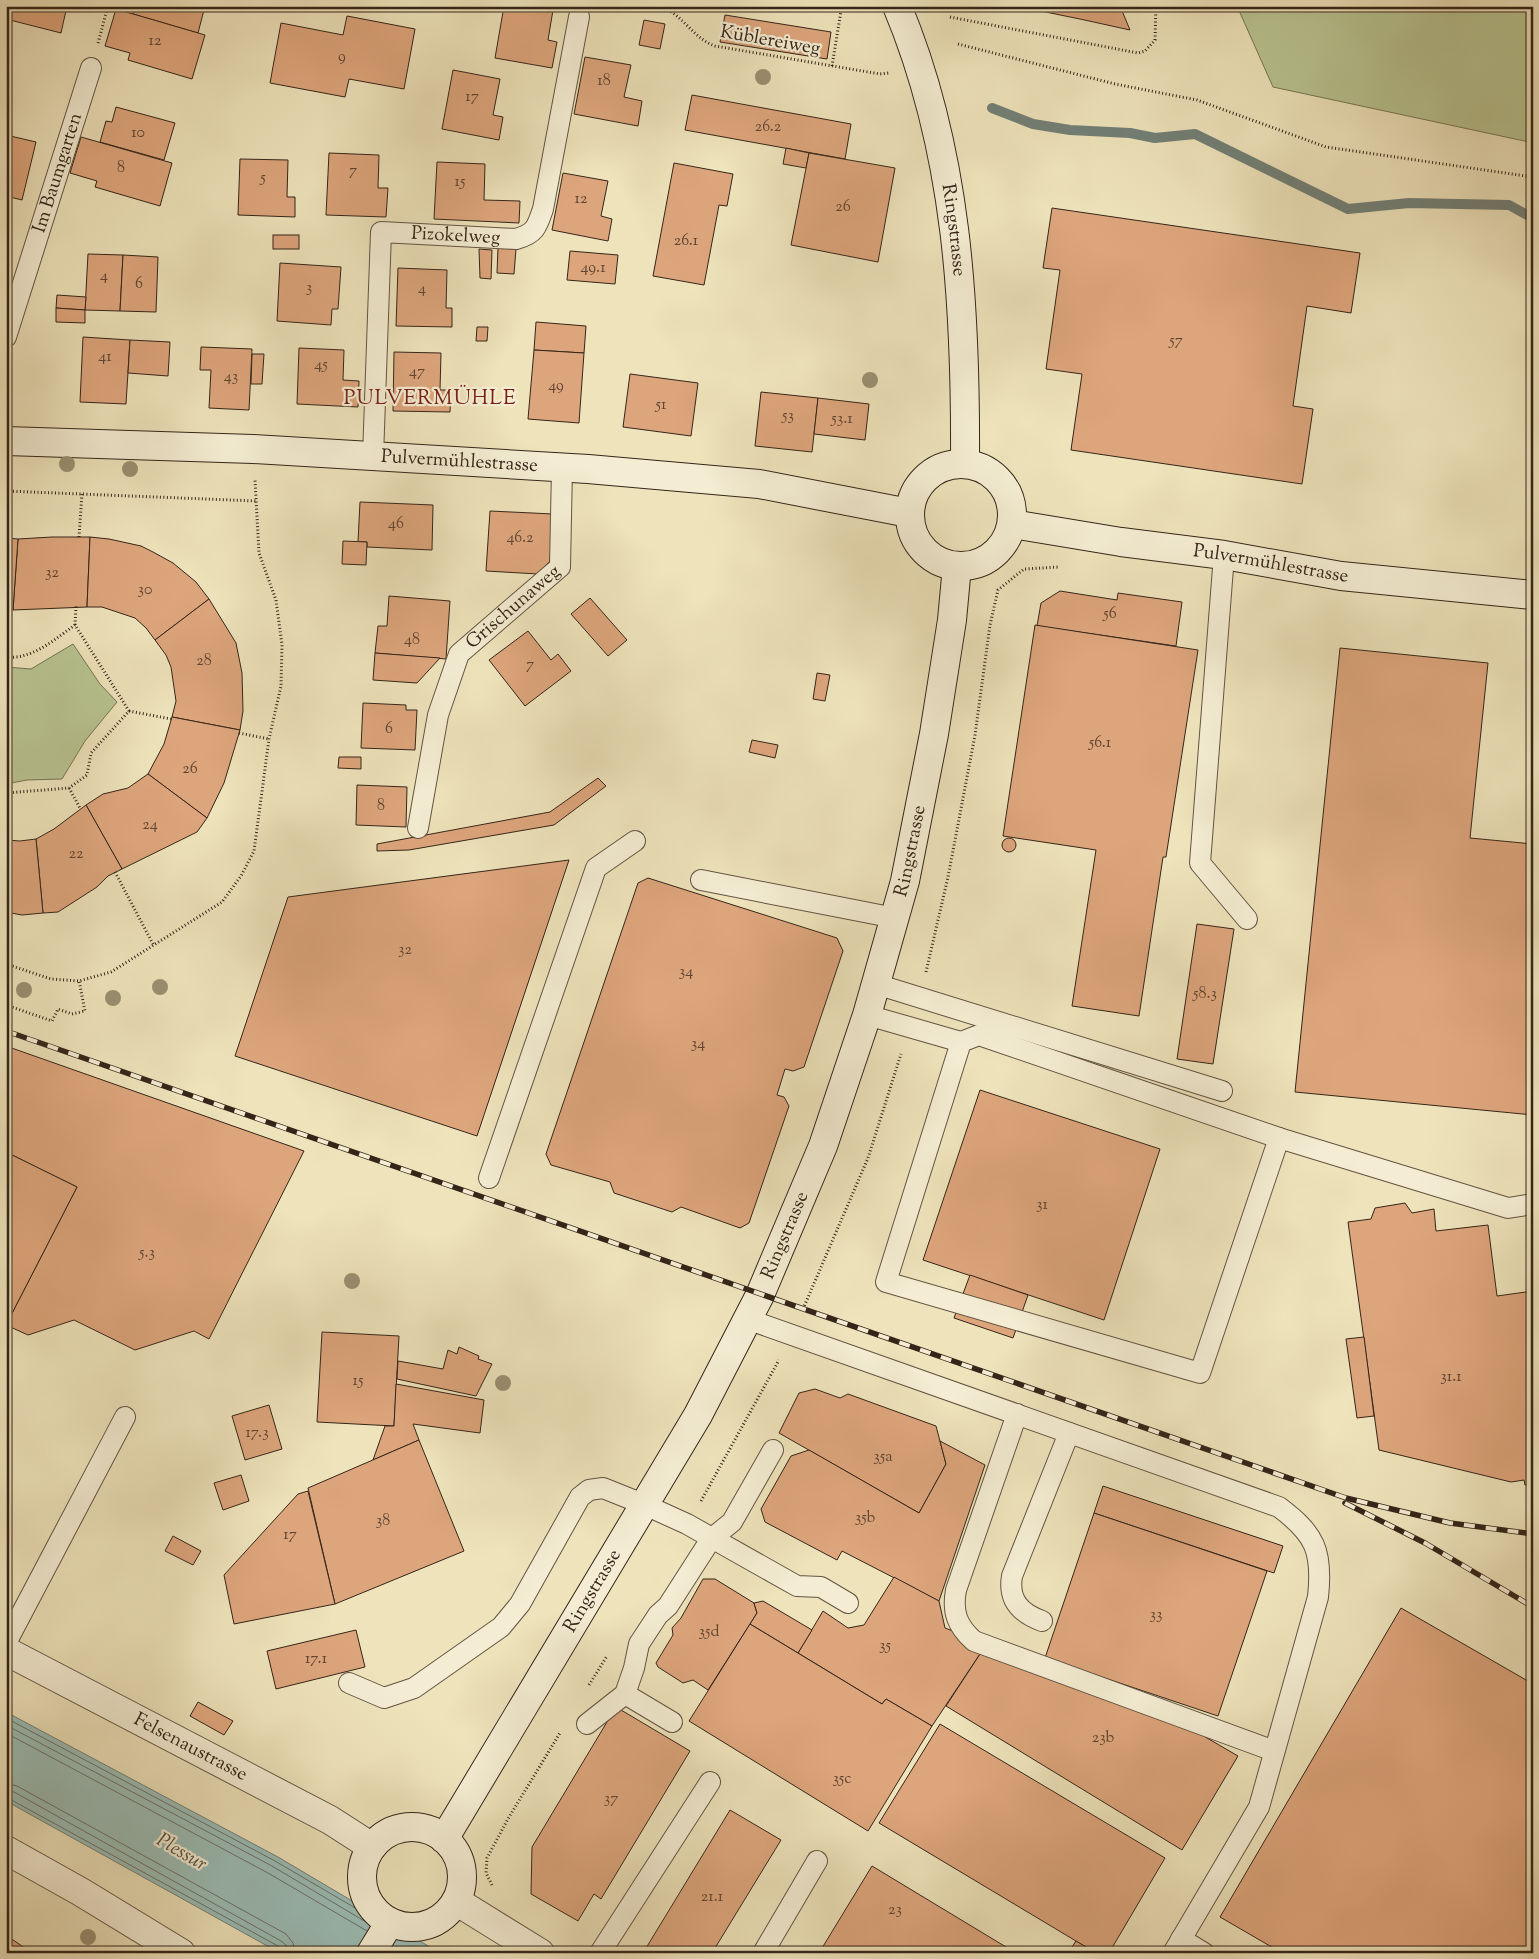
<svg xmlns="http://www.w3.org/2000/svg" width="1539" height="1959" font-family="'Sorts Mill Goudy',serif">
<rect width="100%" height="100%" fill="#eee3bb"/>
<filter id="stains"><feTurbulence type="fractalNoise" baseFrequency=".004" numOctaves="4"/><feColorMatrix values="0 0 0 0 .2 0 0 0 0 .09 0 0 0 0 .02 0 0 0 .5 -.17"/></filter>
<radialGradient id="worn" r=".72"><stop offset=".6" stop-color="#630" stop-opacity="0"/><stop offset="1" stop-color="#630" stop-opacity=".3"/></radialGradient>
<!-- green -->
<g fill="#b8c491" stroke="#767455">
<polygon points="1237,6 1533,6 1533,132 1529,142 1273,87"/>
<polygon points="73,644 100,684 117,702 85,741 62,779 27,780 6,784 6,667 31,669"/>
</g>
<!-- water -->
<polygon fill="#9bbdb6" stroke="#728077" points="6,1712 278,1857 440,1953 280,1953 6,1801"/>
<g fill="none" stroke-linecap="round" stroke-linejoin="round">
<!-- shore -->
<g stroke="#687168" stroke-width="1">
<polyline points="6,1718 275,1861 374,1919"/>
<polyline points="6,1725 272,1866 371,1925"/>
<polyline points="6,1733 268,1873 367,1931"/>
<polyline points="6,1783 17,1786 286,1934 293,1943 295,1953"/>
<polyline points="6,1791 14,1792 281,1941 286,1945 288,1953"/>
<polyline points="6,1797 278,1946 281,1953"/>
</g>
<!-- stream -->
<polyline stroke="#728077" stroke-width="10" points="992,108 1033,124 1070,130 1130,133 1155,138 1195,134 1348,209 1409,203 1509,205 1527,215 1533,215"/>
</g>
<!-- building -->
<g fill="#dda57c" stroke="#352519">
<polygon points="6,6 67,6 61,33 6,19"/>
<polygon points="135,6 205,6 198,33 133,14"/>
<polygon points="504,6 535,6 553,10 548,40 557,42 552,68 495,58"/>
<polygon points="1016,6 1120,6 1130,30 1080,19"/>
<polygon points="116,9 205,35 192,79 128,60 130,53 105,46"/>
<polygon points="725,15 831,32 827,59 720,42"/>
<polygon points="347,16 415,29 404,89 349,79 345,97 270,83 281,23 343,35"/>
<polygon points="644,20 665,24 660,49 639,45"/>
<polygon points="585,57 631,65 624,97 642,101 638,126 574,114"/>
<polygon points="453,70 500,79 493,115 503,117 499,140 442,129"/>
<polygon points="692,95 851,124 845,159 685,130"/>
<polygon points="116,107 175,123 164,160 100,142 106,121 112,122"/>
<polygon points="6,135 36,142 22,200 6,196"/>
<polygon points="81,137 172,163 160,206 95,187 97,181 70,173"/>
<polygon points="786,148 809,153 806,168 783,164"/>
<polygon points="329,153 379,155 378,188 388,188 386,217 326,215"/>
<polygon points="809,153 895,168 878,262 791,245"/>
<polygon points="240,159 288,160 287,197 295,197 295,217 238,215"/>
<polygon points="437,162 485,164 484,200 520,201 519,223 434,219"/>
<polygon points="674,163 733,174 727,206 719,205 704,285 653,276"/>
<polygon points="563,173 608,181 601,216 612,219 608,241 552,230"/>
<polygon points="1052,208 1360,253 1351,313 1307,306 1293,406 1313,409 1302,484 1071,450 1082,374 1046,369 1060,270 1043,268"/>
<rect x="273" y="235" width="26" height="14"/>
<polygon points="498,248 516,249 514,274 497,273"/>
<polygon points="479,249 492,250 491,279 480,278"/>
<polygon points="570,251 618,255 615,284 567,280"/>
<polygon points="88,254 123,255 120,311 85,310"/>
<polygon points="123,255 158,257 156,312 120,311"/>
<polygon points="280,263 341,267 338,309 332,309 331,325 277,321"/>
<polygon points="398,268 447,270 446,308 452,308 452,327 396,326"/>
<polygon points="57,295 86,297 85,310 56,308"/>
<polygon points="56,308 85,310 85,323 56,322"/>
<polygon points="536,322 586,326 584,353 534,350"/>
<polygon points="477,327 488,327 487,341 476,341"/>
<polygon points="83,337 130,340 126,404 80,402"/>
<polygon points="130,340 170,342 168,376 128,373"/>
<polygon points="201,347 252,349 249,410 209,408 211,370 200,370"/>
<polygon points="299,348 344,350 343,380 359,381 358,407 297,404"/>
<polygon points="534,350 584,353 579,423 528,419"/>
<polygon points="394,352 441,353 440,390 451,390 450,412 393,411"/>
<polygon points="252,354 264,354 262,384 251,384"/>
<polygon points="630,374 698,383 691,436 623,427"/>
<polygon points="761,392 818,398 812,452 755,446"/>
<polygon points="818,398 869,404 865,440 814,434"/>
<polygon points="360,502 433,505 432,550 367,547 367,542 358,542"/>
<polygon points="490,511 553,514 550,561 538,574 486,571"/>
<polygon points="52,537 90,537 87,607 13,610 18,539"/>
<polygon points="90,537 109,539 141,546 153,552 173,563 196,582 209,599 155,640 146,628 135,618 102,607 87,607"/>
<polygon points="6,538 18,539 13,610 6,609"/>
<polygon points="343,541 367,542 366,565 342,564"/>
<polygon points="1060,591 1117,600 1118,593 1182,602 1176,646 1037,626 1041,603"/>
<polygon points="389,596 450,601 446,659 375,653 378,626 387,626"/>
<polygon points="590,598 627,640 608,656 571,614"/>
<polygon points="209,599 236,643 242,673 243,711 240,730 172,717 176,701 171,667 166,655 155,640"/>
<polygon points="1035,625 1198,650 1166,857 1163,857 1139,1016 1072,1006 1096,850 1003,836"/>
<polygon points="528,631 551,660 558,654 571,671 525,706 489,660"/>
<polygon points="1340,648 1488,663 1470,838 1533,844 1533,1115 1295,1092"/>
<polygon points="375,653 440,658 417,683 373,680"/>
<polygon points="817,673 830,675 825,701 813,699"/>
<polygon points="363,703 406,705 406,710 417,710 415,750 361,748"/>
<polygon points="172,717 240,730 224,783 207,818 148,774 164,744"/>
<polygon points="752,740 778,745 775,758 749,752"/>
<polygon points="339,757 361,757 361,769 338,768"/>
<polygon points="148,774 207,818 197,832 122,869 86,805 103,794 128,788"/>
<polygon points="598,778 606,786 554,825 409,850 377,851 377,844 550,812"/>
<polygon points="357,785 407,787 406,827 356,825"/>
<polygon points="86,805 122,869 108,876 97,887 58,912 43,913 36,839 54,829"/>
<circle cx="1009" cy="845" r="7"/>
<polygon points="36,839 43,913 22,915 6,912 6,840 20,841"/>
<polygon points="569,860 477,1136 235,1056 288,897"/>
<polygon points="648,878 837,938 843,951 804,1067 793,1071 785,1069 777,1095 784,1097 789,1106 749,1223 740,1228 681,1207 672,1212 614,1193 610,1182 551,1165 546,1154 638,883"/>
<polygon points="1197,924 1234,929 1213,1064 1177,1059"/>
<polygon points="6,1046 304,1151 209,1339 194,1331 135,1350 74,1320 28,1335 6,1325 77,1187 6,1152"/>
<polygon points="980,1090 1160,1149 1104,1320 923,1260"/>
<polygon points="6,1152 77,1187 6,1325"/>
<polygon points="1405,1203 1412,1213 1434,1209 1436,1231 1488,1225 1497,1296 1533,1291 1533,1484 1525,1485 1524,1480 1511,1482 1379,1450 1348,1222 1371,1219 1375,1208"/>
<polygon points="970,1275 1028,1295 1013,1338 954,1318"/>
<polygon points="322,1332 399,1336 394,1426 317,1422"/>
<polygon points="1364,1337 1374,1416 1357,1418 1346,1339"/>
<polygon points="459,1347 479,1356 478,1359 492,1364 476,1396 397,1379 398,1361 443,1369 448,1350 457,1354"/>
<polygon points="396,1384 484,1400 480,1433 413,1424 419,1440 373,1460 385,1426 394,1426"/>
<polygon points="815,1389 840,1398 848,1394 936,1426 946,1464 919,1513 779,1433 799,1393"/>
<polygon points="269,1405 282,1449 245,1460 232,1416"/>
<polygon points="419,1440 464,1551 335,1604 308,1488"/>
<polygon points="940,1441 985,1465 939,1601 842,1551 837,1560 765,1522 761,1509 791,1456 809,1450 919,1513 946,1464"/>
<polygon points="241,1475 249,1501 223,1510 214,1483"/>
<polygon points="1103,1486 1283,1546 1274,1573 1094,1513"/>
<polygon points="308,1491 335,1604 234,1624 224,1575 298,1494"/>
<polygon points="1094,1513 1267,1571 1218,1716 1045,1658"/>
<polygon points="173,1536 201,1551 193,1565 165,1551"/>
<polygon points="894,1577 939,1601 945,1628 958,1633 980,1654 932,1726 886,1699 882,1704 798,1653 823,1611 848,1628 864,1625"/>
<polygon points="703,1579 715,1579 754,1603 757,1613 708,1690 693,1680 683,1683 658,1667 656,1663 673,1635 672,1628 681,1618"/>
<polygon points="763,1601 812,1630 798,1653 750,1624 757,1613 754,1603"/>
<polygon points="1401,1608 1533,1684 1533,1953 1282,1953 1220,1917"/>
<polygon points="750,1624 882,1704 886,1699 932,1726 868,1831 689,1721"/>
<polygon points="356,1630 365,1667 276,1689 267,1651"/>
<polygon points="980,1654 1176,1720 1238,1756 1182,1850 946,1706"/>
<polygon points="198,1702 233,1721 224,1735 190,1716"/>
<polygon points="616,1707 690,1751 601,1899 594,1894 578,1921 531,1894 532,1847"/>
<polygon points="940,1724 1165,1858 1109,1953 1096,1953 879,1823"/>
<polygon points="730,1810 781,1840 712,1953 643,1953"/>
<polygon points="872,1866 1016,1953 819,1953"/>
<polygon points="6,1935 32,1953 6,1953"/>
<polygon points="1076,1941 1096,1953 1068,1953"/>
</g>
<g fill="none" stroke-linecap="round" stroke-linejoin="round">
<defs>
<g id="lane">
<path id="s1" d="M6 337 91 68"/>
<path id="s2" d="M373 457 381 232 516 239C535 234 537 227 543 209L579 17"/>
<polyline points="1224,555 1200,863 1247,919"/>
<path id="s3" d="M418 828 438 715 459 654 560 567 562 468"/>
<polyline points="701,880 895,918"/>
<polyline points="876,984 1222,1091"/>
<polyline points="867,1015 961,1042 979,1035 1279,1138 1200,1373 886,1282 961,1042"/>
<polyline points="1279,1138 1508,1208 1533,1204"/>
<polyline points="489,1178 596,868 635,841"/>
<path d="M747 1319 1279 1507C1315 1534 1323 1551 1318 1597L1259 1807 1173 1953"/>
<path d="M1017 1414 956 1590C952 1612 957 1626 974 1641L1274 1751"/>
<path d="M1042 1621C1020 1613 1008 1600 1012 1576L1069 1433"/>
<polyline points="6,1643 125,1417"/>
<polyline points="349,1683 384,1698 414,1688 501,1627 520,1604 580,1497 589,1490 603,1488 643,1504 687,1524 797,1586 821,1587 848,1603"/>
<polyline points="625,1694 672,1722"/>
<polyline points="587,1724 625,1694 634,1668 639,1644 658,1615 668,1606 711,1539 732,1522 773,1450"/>
<polyline points="1181,1939 1204,1953"/>
<polyline points="600,1953 710,1782"/>
<polyline points="763,1953 817,1861"/>
</g>
<g id="street">
<path id="s4" d="M6 1651 330 1820 372 1847"/>
<polyline points="6,1850 81,1892 181,1953"/>
<polyline points="456,1901 540,1953"/>
</g>
<g id="secondary">
<path id="s5" d="M897 6C958 151 966 308 965 463"/>
<path id="s6" d="M6 441 253 449 588 469 759 484 909 513"/>
<circle cx="961" cy="515" r="51"/>
<path id="s7" d="M1012 524 1121 542 1224 555 1341 576 1533 595"/>
<circle cx="412" cy="1877" r="50"/>
<path id="s8" d="M444 1839 698 1415 760 1295 823 1146 867 1015 905 881 934 734 952 620 957 566"/>
<polyline points="371,1953 390,1922"/>
</g>
</defs>
<!-- lane casing -->
<use href="#lane" stroke="#635442" stroke-width="22"/>
<!-- street casing -->
<use href="#street" stroke="#635442" stroke-width="30"/>
<!-- secondary casing -->
<use href="#secondary" stroke="#352519" stroke-width="30"/>
<!-- path -->
<g stroke="#352519" stroke-width="3" stroke-dasharray="1 2.5" stroke-linecap="butt">
<path d="M658 6C682 12 692 38 715 46L880 74 889 73"/>
<polyline points="950,17 1138,53 1145,51 1155,40 1156,6"/>
<polyline points="98,43 108,6"/>
<polyline points="958,44 1115,84 1197,100 1326,147 1533,177"/>
<polyline points="832,66 841,11"/>
<polyline points="6,491 256,501"/>
<polyline points="79,537 82,493"/>
<polyline points="75,625 76,606"/>
<path d="M6 657C32 660 55 639 75 625L129 711 91 753 87 775 69 788 6 793"/>
<polyline points="129,711 171,719"/>
<polyline points="239,733 269,739"/>
<polyline points="69,788 80,808"/>
<polyline points="115,872 154,946"/>
<polyline points="6,964 51,979 79,981 111,972 222,902 241,876 254,851 269,739 281,686 282,645 276,600 259,553 255,480"/>
<polyline points="926,972 948,877 975,735 990,625 998,590 1024,569 1059,567"/>
<polyline points="6,1005 52,1021 58,1009 72,1014 85,1011 79,981"/>
<polyline points="803,1309 868,1158 901,1054"/>
<polyline points="701,1501 779,1360"/>
<polyline points="589,1685 607,1656"/>
<polyline points="492,1885 486,1873 487,1858 509,1817 560,1733"/>
</g>
<!-- lane -->
<use href="#lane" stroke="#f4edd3" stroke-width="20"/>
<!-- street -->
<use href="#street" stroke="#f4edd3" stroke-width="28"/>
<!-- secondary -->
<use href="#secondary" stroke="#f4edd3" stroke-width="28"/>
<defs>
<g id="rail">
<polyline points="6,1031 1346,1498 1450,1523 1533,1534"/>
<polyline points="1345,1503 1425,1543 1533,1607"/>
</g>
</defs>
<!-- rail casing -->
<use href="#rail" stroke="#352519" stroke-width="5.5"/>
<!-- rail -->
<use href="#rail" stroke="#f4edd3" stroke-width="4" stroke-dasharray="11" stroke-linecap="butt"/>
</g>
<!-- trees -->
<g fill="#9a9072">
<circle cx="763" cy="77" r="8"/>
<circle cx="870" cy="380" r="8"/>
<circle cx="67" cy="464" r="8"/>
<circle cx="130" cy="469" r="8"/>
<circle cx="160" cy="987" r="8"/>
<circle cx="24" cy="990" r="8"/>
<circle cx="113" cy="998" r="8"/>
<circle cx="352" cy="1281" r="8"/>
<circle cx="503" cy="1383" r="8"/>
<circle cx="88" cy="1937" r="8"/>
</g>
<g text-anchor="middle" dominant-baseline="central" stroke-width="4.5" stroke-linejoin="round" paint-order="stroke">
<!-- number labels -->
<g font-size="16" fill="#5f4532">
<text x="155" y="41">12</text>
<text x="342" y="57">9</text>
<text x="604" y="81">18</text>
<text x="472" y="97">17</text>
<text x="768" y="127">26.2</text>
<text x="138" y="133">10</text>
<text x="121" y="168">8</text>
<text x="353" y="171">7</text>
<text x="263" y="178">5</text>
<text x="460" y="182">15</text>
<text x="581" y="199">12</text>
<text x="843" y="207">26</text>
<text x="686" y="241">26.1</text>
<text x="593" y="268">49.1</text>
<text x="104" y="276">4</text>
<text x="139" y="284">6</text>
<text x="309" y="288">3</text>
<text x="422" y="289">4</text>
<text x="1176" y="341">57</text>
<text x="105" y="357">41</text>
<text x="321" y="365">45</text>
<text x="417" y="372">47</text>
<text x="231" y="377">43</text>
<text x="556" y="386">49</text>
<text x="661" y="405">51</text>
<text x="788" y="416">53</text>
<text x="842" y="419">53.1</text>
<text x="396" y="524">46</text>
<text x="520" y="538">46.2</text>
<text x="52" y="573">32</text>
<text x="145" y="590">30</text>
<text x="1110" y="614">56</text>
<text x="412" y="640">48</text>
<text x="204" y="661">28</text>
<text x="530" y="665">7</text>
<text x="389" y="729">6</text>
<text x="1100" y="743">56.1</text>
<text x="190" y="769">26</text>
<text x="381" y="806">8</text>
<text x="150" y="825">24</text>
<text x="76" y="854">22</text>
<text x="405" y="950">32</text>
<text x="686" y="972">34</text>
<text x="1205" y="994">58.3</text>
<text x="698" y="1044">34</text>
<text x="1042" y="1205">31</text>
<text x="147" y="1253">5.3</text>
<text x="1451" y="1377">31.1</text>
<text x="358" y="1381">15</text>
<text x="257" y="1433">17.3</text>
<text x="883" y="1457">35a</text>
<text x="865" y="1518">35b</text>
<text x="383" y="1521">38</text>
<text x="290" y="1535">17</text>
<text x="1156" y="1615">33</text>
<text x="709" y="1632">35d</text>
<text x="885" y="1646">35</text>
<text x="316" y="1659">17.1</text>
<text x="1103" y="1738">23b</text>
<text x="842" y="1779">35c</text>
<text x="611" y="1799">37</text>
<text x="712" y="1897">21.1</text>
<text x="895" y="1910">23</text>
</g>
<!-- street labels -->
<g font-size="19" fill="#352519" stroke="#f4edd3">
<text transform="translate(770 41) rotate(10)">Küblereiweg</text>
<text stroke="none"><textPath href="#s1" startOffset="172">Im Baumgarten</textPath></text>
<text stroke="none"><textPath href="#s5" startOffset="232">Ringstrasse</textPath></text>
<text stroke="none"><textPath href="#s2" startOffset="300">Pizokelweg</textPath></text>
<text stroke="none"><textPath href="#s6" startOffset="454">Pulvermühlestrasse</textPath></text>
<text stroke="none"><textPath href="#s7" startOffset="262">Pulvermühlestrasse</textPath></text>
<text stroke="none"><textPath href="#s3" startOffset="251">Grischunaweg</textPath></text>
<text stroke="none"><textPath href="#s8" startOffset="1099">Ringstrasse</textPath></text>
<text stroke="none"><textPath href="#s8" startOffset="694">Ringstrasse</textPath></text>
<text stroke="none"><textPath href="#s8" startOffset="289">Ringstrasse</textPath></text>
<text stroke="none"><textPath href="#s4" startOffset="208">Felsenaustrasse</textPath></text>
</g>
<!-- water labels -->
<g font-size="20" font-style="italic" fill="#545348" stroke="#f4edd3">
<text transform="translate(181 1853) rotate(30)">Plessur</text>
</g>
<!-- quarter labels -->
<g font-size="21" letter-spacing="1" fill="#7a1f14" stroke="#f4edd3">
<text x="430" y="399">PULVERMÜHLE</text>
</g>
</g>
<!-- margin -->
<rect width="1539" height="1959" fill="none" stroke="#eee3bb" stroke-width="25"/>
<rect x="8" y="8" width="1524" height="1944" fill="none" stroke="#352519" stroke-width="2.5"/>
<rect x="12" y="12" width="1514" height="1934" fill="none" stroke="#352519"/>
<rect width="100%" height="100%" filter="url(#stains)"/>
<rect width="100%" height="100%" fill="url(#worn)"/>
</svg>
